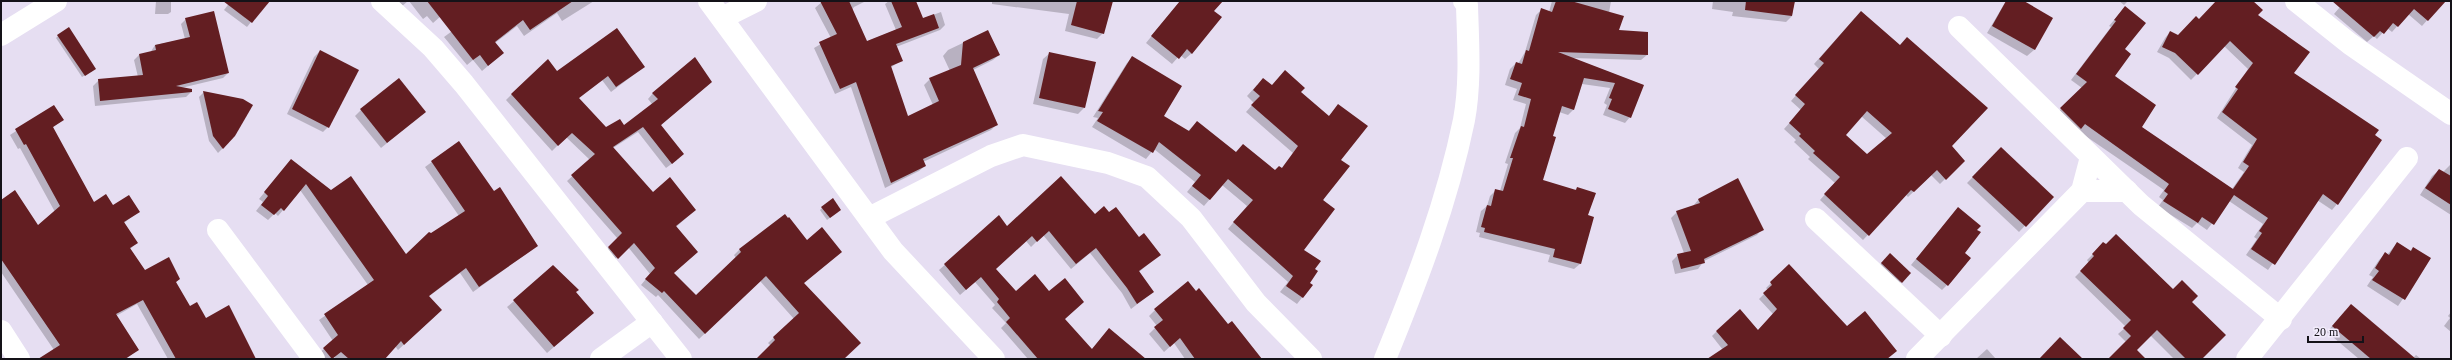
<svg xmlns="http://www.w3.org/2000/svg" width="2452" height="360" font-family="Georgia,serif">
<rect width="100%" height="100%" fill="#e6def2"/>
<!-- shadow -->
<g fill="#0003" fill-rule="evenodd">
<polygon points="156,1 171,1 171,12 168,14 155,14"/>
<polygon points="231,1 268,1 247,27 224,10"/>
<polygon points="396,1 408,1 401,7"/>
<polygon points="409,1 458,1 433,23 427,16 423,19"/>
<polygon points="493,1 594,1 562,21 557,13 524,36 517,26 495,43 503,53 482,71 473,60 467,65 444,37"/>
<polygon points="823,1 866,1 854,7 852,10 866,42 896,30 885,4 889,1 915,1 922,19 941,12 945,25 940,30 896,47 902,60 890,68 907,118 933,105 924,85 930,79 950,71 943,56 948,50 988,31 999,55 993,60 973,70 996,125 991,130 923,162 925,166 919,171 885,188 851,87 835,94 814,48 831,38 815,8"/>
<polygon points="992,1 1112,1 1103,33 1097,39 1065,31 1069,14 992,4"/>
<polygon points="1180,1 1221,1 1213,11 1192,53 1185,59 1180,55 1172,64 1146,43"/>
<polygon points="1552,1 1611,1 1609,13 1618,31 1647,55 1641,60 1572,58 1643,85 1630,117 1625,123 1603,115 1607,105 1604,103 1610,88 1582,84 1574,109 1568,115 1559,112 1541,180 1574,191 1577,188 1587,216 1593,218 1580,264 1574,269 1548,262 1550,255 1479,237 1480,233 1476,232 1481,211 1487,206 1490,196 1496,190 1500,191 1508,164 1505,163 1515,133 1520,128 1526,104 1513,100 1517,89 1505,85 1510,69 1516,63 1518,64 1525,52 1536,15 1541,10 1549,12"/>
<polygon points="1713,1 1794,1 1792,16 1786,22 1732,16 1733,12 1712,9"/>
<polygon points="2006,1 2022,1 2052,18 2034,50 2027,56 1987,33"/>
<polygon points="2119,1 2128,1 2124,5"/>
<polygon points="2213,1 2251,1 2257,16 2293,73 2337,204 2332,210 2317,200 2268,270 2246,255 2257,239 2254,237 2263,224 2229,201 2207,230 2197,223 2192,228 2158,207 2163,200 2159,197 2164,190 2055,115 2082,88 2071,80 2111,27 2109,26 2125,7 2124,49 2113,76 2141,127 2232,189 2244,172 2238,168 2252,145 2217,118 2248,69 2224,46 2191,80 2169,58 2157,52 2165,38 2170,32 2178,36 2199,20 2216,3"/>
<polygon points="2345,1 2444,1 2422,26 2408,14 2392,32 2387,28 2377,39 2374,36 2367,42 2334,14"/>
<path d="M1855 18 1963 161 1940 184 1931 175 1908 197 1906 195 1863 240 1820 200 1835 183 1808 159 1810 157 1794 142 1796 140 1784 129 1801 110 1791 101 1819 69 1814 64ZM1861 116 1887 139 1867 155 1844 135Z"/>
<polygon points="186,19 228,73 223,78 181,88 191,92 186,97 95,106 93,86 99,80 138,77 134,60 139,55 150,53 155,45 185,39 181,24"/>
<polygon points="58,36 92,71 82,77 56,38"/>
<polygon points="320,51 328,127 323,132 287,114 314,57"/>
<polygon points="1050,53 1084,108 1078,114 1033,104 1043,59"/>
<polygon points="1133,57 1163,117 1188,131 1197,122 1235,153 1274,171 1281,169 1293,153 1246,112 1254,103 1247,96 1257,85 1300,92 1328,117 1339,105 1340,160 1303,250 1314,270 1308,283 1312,285 1297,304 1280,292 1288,282 1228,229 1247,206 1222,185 1204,206 1187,192 1195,182 1154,149 1146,159 1092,127 1098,118 1093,117 1127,63"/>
<polygon points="644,67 611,92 602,80 578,99 606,129 624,127 652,104 648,99 653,93 711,82 660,126 677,160 666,168 638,132 613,148 653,193 695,210 676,227 673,273 696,297 736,258 734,255 739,250 785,215 806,241 841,252 803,284 842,359 757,359 771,346 768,343 794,319 760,281 699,339 658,295 656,297 641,285 650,274 628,247 611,263 603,253 618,239 567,181 590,160 566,137 552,151 506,100 512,94 557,72"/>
<polygon points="204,92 223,148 218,153 209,141 199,97"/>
<polygon points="54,106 62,120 52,128 94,203 139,211 124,223 137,243 130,249 145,271 179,279 175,283 189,308 255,359 168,359 137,304 116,316 138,349 126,359 42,359 54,350 1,272 1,201 38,226 55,212 20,148 18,149 10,135"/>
<polygon points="361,110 425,112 381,148 355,116"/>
<polygon points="459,142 494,193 537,246 473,292 460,273 428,297 435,316 398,350 395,346 383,359 337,359 334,357 332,359 322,359 318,354 333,341 319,320 368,285 300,190 278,216 275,213 268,220 256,211 263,202 259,199 291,160 406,256 431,235 459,216 425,167"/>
<polygon points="2001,148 2052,197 2019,232 1967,183"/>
<polygon points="2450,165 2451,166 2451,215 2420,195 2432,176 2439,170 2443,172"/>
<polygon points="1699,199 1762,229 1757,235 1704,261 1698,269 1675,274 1672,261 1678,255 1684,253 1671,218 1677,212 1693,206"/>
<polygon points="822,208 838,212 827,220 820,210"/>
<polygon points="1109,213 1159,255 1139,272 1153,292 1131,309 1122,293 1090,253 1071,269 1043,235 1031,247 1026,241 995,269 1015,292 1064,319 1091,350 1104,335 1144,359 1028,359 1001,328 1006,323 992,308 995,305 975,282 960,295 939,270 999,217 1007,227"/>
<polygon points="1953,214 1976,230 1947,285 1942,290 1911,265"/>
<polygon points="2397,243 2410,251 2413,248 2430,259 2398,306 2367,286 2373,277 2369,275 2379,260 2385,254 2387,255"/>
<polygon points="2098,249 2190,302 2201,359 2174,359 2150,335 2136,350 2145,359 2109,359 2126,342 2118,334 2126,327 2075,277 2089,263 2087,260"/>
<polygon points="1885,259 1901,282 1897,286 1877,268"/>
<polygon points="1771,283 1846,327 1896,351 1887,359 1709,359 1723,350 1712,336 1716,332 1757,331 1773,314 1759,299 1768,290 1766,288"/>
<polygon points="575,292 586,319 547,353 507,307 514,301"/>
<polygon points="1155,310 1228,326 1260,359 1185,359 1174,343 1164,352 1149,334 1157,326 1149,316"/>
<polygon points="2345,311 2413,358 2416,355 2421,359 2359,359 2327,332"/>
<polygon points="2451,312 2451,332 2444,326 2450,318 2448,316"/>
<polygon points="1987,349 1996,359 1976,359"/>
</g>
<!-- building -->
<g fill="#631e22" fill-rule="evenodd">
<polygon points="223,1 270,1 252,23"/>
<polygon points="427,1 573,1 530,30 523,20 495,42 504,53 488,66 480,55 473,60"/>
<polygon points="820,1 849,1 867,41 902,27 891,1 916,1 923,18 934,14 939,28 896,44 903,61 891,66 908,116 939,101 929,78 961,65 963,42 988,30 1000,55 973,68 998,125 923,159 926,166 891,183 856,82 840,89 819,42 837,34"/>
<polygon points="1077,1 1113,1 1104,34 1071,25"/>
<polygon points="1180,1 1223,1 1214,11 1222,17 1192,54 1187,49 1179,59 1151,36"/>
<polygon points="1556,1 1571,1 1624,16 1619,30 1648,32 1648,55 1558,52 1644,85 1631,118 1608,109 1612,99 1609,98 1615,83 1584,78 1574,110 1562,106 1553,136 1556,137 1543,180 1576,190 1577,187 1596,193 1588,215 1594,217 1581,264 1553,257 1555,249 1484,232 1485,228 1481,227 1487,205 1491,206 1495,189 1503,191 1513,158 1510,158 1521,126 1524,127 1531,99 1518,95 1522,83 1510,79 1516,62 1522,64 1526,50 1529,51 1541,8 1552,12"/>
<polygon points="1746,1 1795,1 1792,16 1745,10"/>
<polygon points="2006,1 2024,1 2053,18 2035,50 1992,26"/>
<polygon points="2216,1 2253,1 2263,10 2258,15 2310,52 2294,73 2379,130 2375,135 2382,140 2338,205 2323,194 2275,265 2251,249 2262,233 2259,231 2268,218 2234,195 2214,225 2202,217 2198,223 2163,201 2168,194 2164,191 2169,184 2085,124 2081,129 2060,108 2087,82 2076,74 2116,21 2114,20 2125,6 2146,23 2125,49 2131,54 2115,76 2156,105 2142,127 2233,189 2249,166 2243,162 2257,139 2222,112 2238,89 2235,87 2253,63 2230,41 2198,75 2175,53 2162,47 2170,31 2178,35 2196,16 2199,19"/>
<polygon points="2332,1 2446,1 2428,21 2414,9 2398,27 2393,23 2384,34 2380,31 2374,37"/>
<polygon points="214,11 229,73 176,86 192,89 192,92 100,101 98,79 143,75 139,54 156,50 155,45 190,37 185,18"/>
<path d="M1861 11 1900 45 1907 37 1988 108 1952 146 1965 161 1946 180 1937 170 1914 192 1911 190 1869 236 1824 194 1840 177 1813 153 1815 151 1799 136 1801 134 1789 123 1805 104 1795 95 1824 63 1819 59ZM1867 111 1892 133 1867 154 1846 135Z"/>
<polygon points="69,27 96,69 85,76 57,35"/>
<polygon points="617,28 645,67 616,87 608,76 579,98 606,127 620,119 624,125 658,99 652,93 695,57 712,82 661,125 684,154 672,164 643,127 613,147 653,192 670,177 696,210 676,226 698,252 674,273 696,295 741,252 739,249 785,214 788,218 789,217 807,240 822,227 842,252 804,283 861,343 844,359 756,359 775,340 773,337 799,313 766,276 705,334 664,291 662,293 645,279 655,268 634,243 618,259 608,247 622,233 571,175 595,154 572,133 558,146 511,94 548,59 557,71"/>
<polygon points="320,50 359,70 329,128 292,109"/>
<polygon points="1049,52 1096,62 1085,108 1039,98"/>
<polygon points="1132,56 1182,86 1164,116 1189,131 1197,121 1236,152 1243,144 1275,170 1279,166 1282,168 1298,146 1251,105 1260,96 1253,90 1263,78 1272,85 1285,70 1305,88 1301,92 1329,116 1338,104 1368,126 1341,160 1350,166 1323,200 1335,209 1304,250 1321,261 1315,269 1318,271 1310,283 1313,285 1303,298 1286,286 1293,276 1233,222 1253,200 1228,179 1210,200 1192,186 1201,175 1159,142 1153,153 1097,121 1103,112 1098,111"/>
<polygon points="399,78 426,112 387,143 360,109"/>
<polygon points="203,91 243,99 253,105 235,136 223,149 213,136"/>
<polygon points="54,105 64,120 53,127 94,202 106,194 113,205 129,195 140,212 124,222 138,243 130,248 145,270 169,257 180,279 176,282 190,306 197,302 206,318 229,305 256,359 176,359 143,300 116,314 139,350 125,359 38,359 60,345 1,259 1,200 15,190 38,225 60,206 26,144 24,145 15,129"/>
<polygon points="459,141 494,191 500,187 538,246 479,287 466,268 429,296 442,310 404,345 401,341 385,359 349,359 341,352 332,359 323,348 338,335 324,314 374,280 306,184 284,211 281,208 274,215 261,205 268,196 264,192 291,159 331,190 351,176 406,254 429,232 431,233 465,211 431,161"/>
<polygon points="2001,147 2054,197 2026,227 1972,177"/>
<polygon points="2439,169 2451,176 2451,205 2425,188"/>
<polygon points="1061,176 1095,214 1104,206 1109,212 1116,207 1139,237 1144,233 1161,255 1139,271 1154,292 1137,304 1127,288 1096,248 1076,264 1049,231 1037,242 1032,236 996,269 1016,291 1035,274 1049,291 1065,278 1084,302 1065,319 1092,349 1109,328 1146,359 1038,359 1006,322 1010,318 997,302 999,299 981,277 966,290 944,264 999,215 1007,226"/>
<polygon points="1738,178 1764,230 1704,259 1705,263 1681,269 1677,254 1691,251 1676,211 1700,203 1698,199"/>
<polygon points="833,198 841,210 830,218 821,207"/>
<polygon points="1958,207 1981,226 1977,230 1981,232 1965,253 1971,258 1948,286 1916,259"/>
<polygon points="2116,234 2173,289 2182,280 2198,296 2192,302 2226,335 2202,359 2186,359 2157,330 2137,350 2146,359 2108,359 2131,336 2123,328 2131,320 2080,271 2094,256 2092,254 2103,242 2106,244"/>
<polygon points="2397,242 2411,251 2413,247 2431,258 2405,300 2372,280 2379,271 2375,268 2385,252 2389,255"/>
<polygon points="1890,253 1911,273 1902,283 1881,263"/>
<polygon points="1789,264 1847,326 1865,311 1897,351 1887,359 1707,359 1728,345 1716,331 1740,309 1758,330 1777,309 1763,293 1772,285 1770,282"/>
<polygon points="553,265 579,290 576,292 594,313 554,347 513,300"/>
<polygon points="1188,281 1196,291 1199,288 1228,324 1232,321 1262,359 1195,359 1180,338 1170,347 1154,327 1163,320 1154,309"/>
<polygon points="2351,304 2416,359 2371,359 2332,326"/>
<polygon points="2060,337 2083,359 2039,359"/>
</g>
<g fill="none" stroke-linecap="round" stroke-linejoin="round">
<!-- minor -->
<g stroke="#fff" stroke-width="22">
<polyline points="382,1 433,48 464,84 681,359"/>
<polyline points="709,1 893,251 994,359"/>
<polyline points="2296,1 2350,44 2451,114"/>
<polyline points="722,18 756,1"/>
<polyline points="1959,27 2141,205 2281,319"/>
<polyline points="1,35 56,1"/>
<polyline points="2082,191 2127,191"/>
<polyline points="869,218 991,156 1023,145 1108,163 1147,177 1191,218 1256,303 1311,359"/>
<polyline points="1816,219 1941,336"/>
<polyline points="218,230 314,359"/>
<polyline points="1,331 19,359"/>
<polyline points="601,359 652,322"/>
<path d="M1385 359C1417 281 1447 203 1464 120 1471 82 1468 42 1467 5L1464 1"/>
<polyline points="1917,359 2082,191 2091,157"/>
<polyline points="2247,359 2407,158"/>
</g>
</g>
<!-- border -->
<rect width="2452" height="360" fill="none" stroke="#141218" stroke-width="4"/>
<!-- scale -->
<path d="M2308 336v6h55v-6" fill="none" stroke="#141218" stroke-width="2"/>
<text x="2314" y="336" font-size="12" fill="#141218" stroke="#f2ecfc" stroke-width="3" paint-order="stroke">20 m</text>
</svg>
